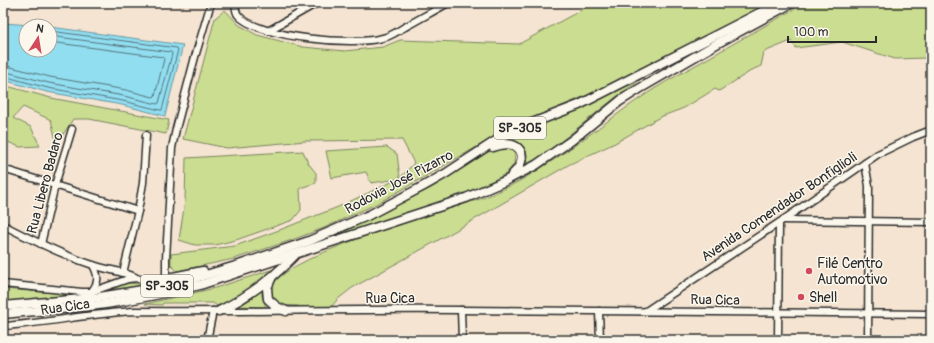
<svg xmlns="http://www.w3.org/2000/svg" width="934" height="343" font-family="Pangolin,sans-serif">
<rect width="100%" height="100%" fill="#f4e4d1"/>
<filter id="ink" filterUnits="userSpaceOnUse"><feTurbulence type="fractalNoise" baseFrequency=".025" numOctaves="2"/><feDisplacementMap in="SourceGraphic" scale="8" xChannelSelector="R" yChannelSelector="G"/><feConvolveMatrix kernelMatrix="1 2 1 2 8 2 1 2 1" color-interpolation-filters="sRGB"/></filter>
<g filter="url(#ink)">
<!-- green -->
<g fill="#cadd91" stroke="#7a845e">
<polygon points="594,3 647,4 770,3 611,85 510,128 405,188 376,204 324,228 289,241 234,259 177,271 171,265 171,254 235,246 282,229 338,207 398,179 371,183 366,172 332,178 326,151 387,147 397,154 400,178 414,163 402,140 306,141 227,148 183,139 215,18 225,10 239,25 257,35 303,47 345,51 383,47 400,40 519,44"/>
<path d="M805 3H931V47H929L926 58 895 59 842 42 796 48 791 41 764 52 761 66 754 69 719 91 715 89 684 108 660 117 615 143 570 164 453 232 352 288 338 299 330 308 302 309 299 306 278 305C274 300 269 296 271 289 279 256 445 211 480 199 542 177 599 124 654 89 670 79 687 70 703 61 737 42 771 22 805 3Z"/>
<path d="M644 77 616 97 549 151 525 166C531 151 523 142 508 138Z"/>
<polygon points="3,85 51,98 169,120 166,134 89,119 73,119 62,136 56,141 51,120 23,107 13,118 31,127 40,146 20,147 3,140"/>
<polygon points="502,149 511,149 515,153 514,164 507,173 496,179 461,195 387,219 328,240 433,187 488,152"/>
<polygon points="303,151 308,163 316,173 316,183 300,188 301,210 293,220 236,240 215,245 195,245 179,240 185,201 186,158"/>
<path d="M274 269C256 283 239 299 217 306L213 303H163L162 305 145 304 215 288Z"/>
<polygon points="127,283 142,284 142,285 135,287 52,300 3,301 3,289 69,294 91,294"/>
<polygon points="262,289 262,296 266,307 239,306"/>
</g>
<!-- water -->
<polygon fill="#91def1" stroke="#6896a2" points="3,23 45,26 26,26 26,50 50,50 50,27 183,45 165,116 122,105 47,92 3,80"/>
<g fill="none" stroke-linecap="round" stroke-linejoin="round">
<!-- shore -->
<g stroke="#54737a" stroke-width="1">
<polyline points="3,65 50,77 126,90 153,97 155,96 164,59 163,57 50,42"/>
<polyline points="3,71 49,83 124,96 157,104 159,103 172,54 171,52 50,36"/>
<polyline points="3,76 48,88 123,101 160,110 162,110 178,50 177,48 50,31"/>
</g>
<defs>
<g id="minor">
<path d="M235 3C236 7 235 11 238 15 257 38 358 47 386 37 393 35 399 30 405 27 419 19 434 11 448 3"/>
<polyline points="268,31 317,3"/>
<polyline points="865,163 869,186 868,340"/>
<polyline points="3,169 138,211"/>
<polyline points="783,220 931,222"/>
<path d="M3 225C32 240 62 255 93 265 107 270 122 271 135 277"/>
<polyline points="41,244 55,185 72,129"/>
<polyline points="123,273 138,211 143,183 146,135"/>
<polyline points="3,284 82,292 91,292 128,279 136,278 152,282 168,278 166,274 166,259 172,148 176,129 195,57 211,3"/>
<path d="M91 292C99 283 99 276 93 265"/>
<polyline points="461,310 462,340"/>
<polyline points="599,311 600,340"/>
<polyline points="646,311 783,220 878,154 913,137 931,130"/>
<path d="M3 326C48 323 92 313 136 311 244 312 352 309 460 310 617 310 774 313 931 314"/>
<polyline points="207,340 213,311"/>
<polyline points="778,340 779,223"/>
</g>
<g id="major">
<path d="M493 147C519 137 532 156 512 175"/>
<polyline points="168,278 203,271"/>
<polyline points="271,279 267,288 268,299 277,307 286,311"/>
<polyline points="3,306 93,298 155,288 179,283 239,265 309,241 369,215 422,187 445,174 494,142 510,133 527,125 579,105 777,4"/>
<path d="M219 311C248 297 272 279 294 256"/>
<path d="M3 314C35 311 66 309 98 305 133 300 166 293 200 285L466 198 505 181 536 165 572 140 620 101 639 89 718 43 792 3"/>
</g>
</defs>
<!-- minor casing -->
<use href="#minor" stroke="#2b2b2b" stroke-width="9"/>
<!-- major casing -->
<use href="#major" stroke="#2b2b2b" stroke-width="11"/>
<!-- minor -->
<use href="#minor" stroke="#fbf7ec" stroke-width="6"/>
<!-- major -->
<use href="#major" stroke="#fbf7ec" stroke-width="8"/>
</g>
</g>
<!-- markers -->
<g fill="#d1495b" stroke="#fbf7ec" stroke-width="1.5">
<circle cx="809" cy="271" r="4"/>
<circle cx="801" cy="297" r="4"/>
</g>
<g text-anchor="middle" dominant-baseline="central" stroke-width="3" stroke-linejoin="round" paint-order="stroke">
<!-- shield labels -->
<g fill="#fbf7ec" stroke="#696865" stroke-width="1">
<rect x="494" y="117" width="52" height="22" rx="3"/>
<rect x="141" y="275" width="52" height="22" rx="3"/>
</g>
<g font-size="13" font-weight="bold" fill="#2b2b2b">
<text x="520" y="128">SP-305</text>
<text x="167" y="286">SP-305</text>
</g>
<!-- street labels -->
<g font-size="14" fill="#2b2b2b" stroke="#fbf7ec">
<text transform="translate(399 182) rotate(-28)">Rodovia José Pizarro</text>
<text transform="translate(45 183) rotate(-75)">Rua Libero Badaro</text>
<text transform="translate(779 207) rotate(-34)">Avenida Comendador Bonfiglioli</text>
<text x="390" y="298">Rua Cica</text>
<text transform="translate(715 300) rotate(1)">Rua Cica</text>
<text transform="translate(65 307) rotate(-8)">Rua Cica</text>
</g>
<!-- poi labels -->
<g font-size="14" fill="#2b2b2b" stroke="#fbf7ec" text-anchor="start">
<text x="817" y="263">Filé Centro<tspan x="817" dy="16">Automotivo</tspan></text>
<text x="809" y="297">Shell</text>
</g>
</g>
<!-- margin -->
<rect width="934" height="343" fill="none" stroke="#fbf7ec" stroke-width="16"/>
<rect x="8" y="8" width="918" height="327" fill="none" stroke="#2b2b2b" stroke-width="1.5" filter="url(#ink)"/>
<!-- north arrow -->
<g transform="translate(38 38) rotate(12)"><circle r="19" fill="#fbf7ec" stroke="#a8a59f"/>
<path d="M0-3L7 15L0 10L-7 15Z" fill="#d1495b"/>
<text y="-6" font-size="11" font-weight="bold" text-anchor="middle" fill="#2b2b2b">N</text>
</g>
<!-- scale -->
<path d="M788 36v6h88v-6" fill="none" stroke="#2b2b2b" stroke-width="2"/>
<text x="794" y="36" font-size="12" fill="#2b2b2b" stroke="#fbf7ec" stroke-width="3" paint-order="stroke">100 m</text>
</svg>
